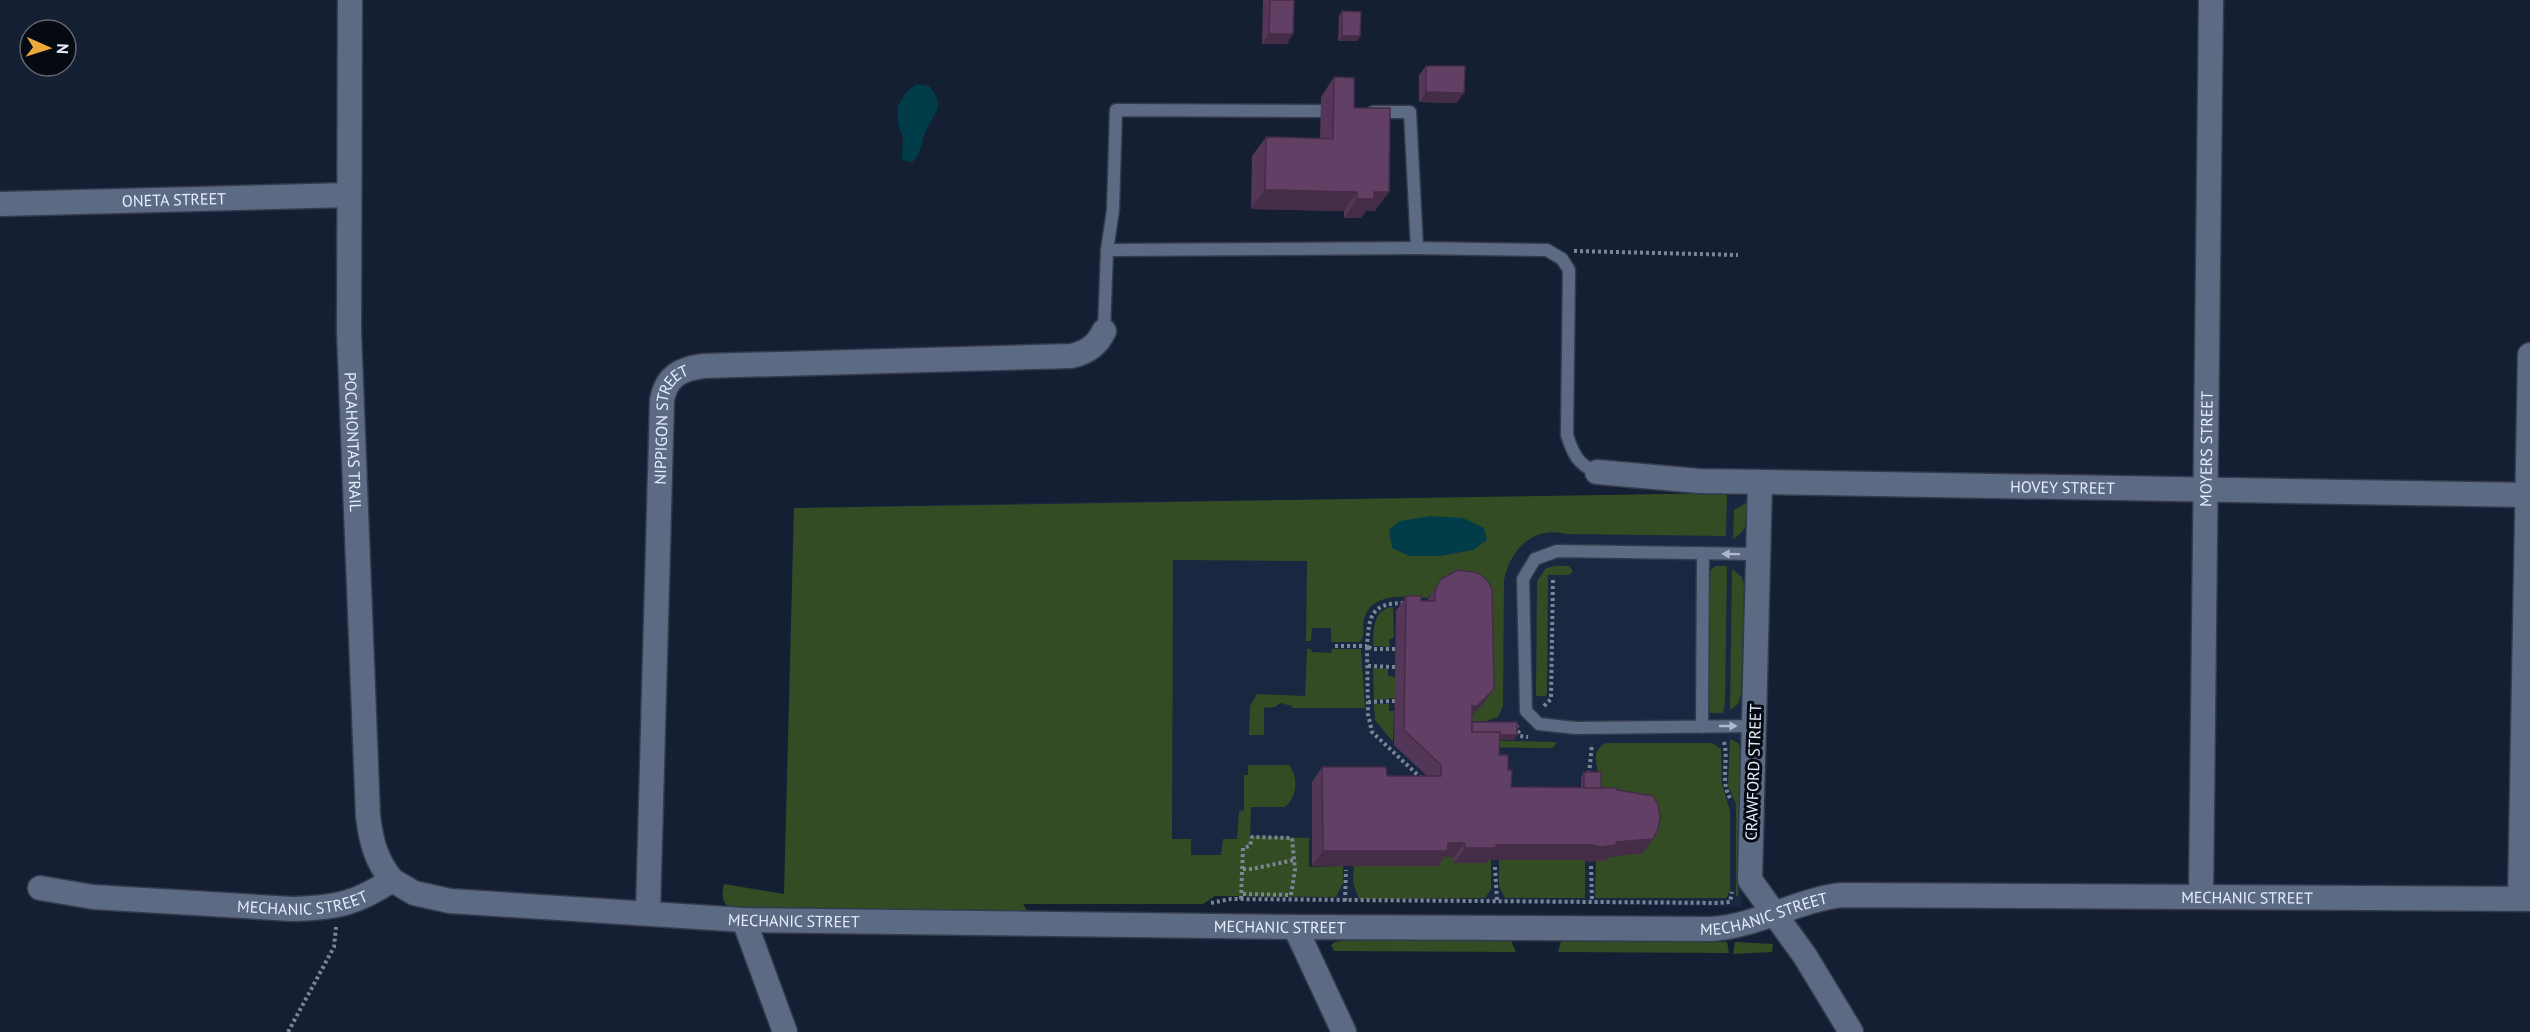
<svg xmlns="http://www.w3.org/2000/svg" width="2530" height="1032" font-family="'PT Sans',sans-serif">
<rect width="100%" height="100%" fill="#141f33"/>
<!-- built -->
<polygon fill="#192741" points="1759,496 1746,737 1742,907 1069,893 784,894 794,508 1078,502"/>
<!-- green -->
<g fill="#344c24">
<path d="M1727 493 1726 536 1566 534C1533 525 1510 550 1504 580L1503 706 1498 717 1486 721H1467L1431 594 1428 598C1407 597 1372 591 1364 619 1362 627 1366 635 1360 642H1331V628H1312L1311 641H1306L1307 561 1173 560 1172 839H1191V855H1221L1223 839H1237L1239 811 1244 810V775H1248V765H1289C1299 777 1297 797 1285 807H1251L1250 836 1309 838V867L1343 866V883L1336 897 1215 896 1203 904H1023L1030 915 728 907C721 899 722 894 724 884L784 894 794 508Z"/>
<path d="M1746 503C1749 520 1748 530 1733 539L1734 510Z"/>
<polygon points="1555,566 1569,566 1573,571 1569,575 1548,575 1547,693 1546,696 1536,696 1537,581 1546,568"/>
<polygon points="1715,566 1727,566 1725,703 1723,713 1711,713 1707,708 1709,577 1710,571"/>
<polygon points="1732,569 1742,577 1744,585 1741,694 1738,704 1730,710"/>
<path d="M1393 607 1394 637 1389 640 1390 647 1373 646C1374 631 1372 609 1393 607Z"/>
<polygon points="1307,649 1311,649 1312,652 1331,653 1332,649 1361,649 1365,708 1292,708 1292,706 1280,703 1275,707 1264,708 1264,735 1249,735 1250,706 1257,694 1305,696"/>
<polygon points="1373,668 1388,669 1388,676 1395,677 1395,698 1374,700"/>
<polygon points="1374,704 1389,704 1389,711 1394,711 1393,742 1375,720"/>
<polygon points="1730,739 1738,743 1742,753 1738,896 1736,896 1736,804 1728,786"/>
<polygon points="1462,740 1557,742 1553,748 1461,747"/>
<path d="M1606 743H1712L1721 749 1722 784 1730 811V891L1726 898H1595L1596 861 1606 857 1643 853 1597 802C1598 794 1598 785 1598 777 1598 763 1590 751 1606 743Z"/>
<polygon points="1437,857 1454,857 1455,863 1491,860 1491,889 1485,898 1359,899 1353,883 1354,866 1437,866"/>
<polygon points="1499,860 1585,860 1585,898 1505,898 1499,886"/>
<polygon points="1349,940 1511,941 1516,952 1334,951 1331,945 1335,942"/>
<polygon points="1561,941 1727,942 1729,953 1558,952"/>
<polygon points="1735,942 1773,944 1772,952 1733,954"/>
</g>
<!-- water -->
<g fill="#003d49">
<path d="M917 84 929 86C948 108 931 115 924 136 920 149 922 149 913 162L902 160 903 138 898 124V106L906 92Z"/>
<polygon points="1431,516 1463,518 1484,528 1487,540 1473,550 1440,556 1409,556 1392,548 1389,530 1400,521"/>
</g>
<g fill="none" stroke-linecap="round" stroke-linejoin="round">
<defs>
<g id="lane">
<polyline points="1373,112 1410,112 1417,248"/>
<path d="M1107 250 1417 248 1547 250 1562 259 1569 270 1567 435C1573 454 1578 465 1597 472"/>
<polyline points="1104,331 1107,250 1113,210 1116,110 1320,111"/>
<polyline points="1754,726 1576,728 1539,724 1526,711 1523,579 1535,559 1557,551 1758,554"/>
<polyline points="1702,727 1703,553"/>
</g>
<g id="street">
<path id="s1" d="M350 0 349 332 368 816C371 841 376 861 392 880"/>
<path id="s2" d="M0 204 349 195"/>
<path id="s3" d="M1597 472 1699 481 2530 495"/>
<polyline points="1760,482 1750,880 1805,956 1851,1032"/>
<path id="s4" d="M40 888 93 897 292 909C335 908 356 904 392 880L414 893 450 901 744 920 1295 927 1712 929C1757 926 1797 900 1842 895L2530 899"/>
<path id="s5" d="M2201 897 2211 0"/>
<polyline points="2520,899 2530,355"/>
<path id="s6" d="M648 913 662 400C666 377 680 369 703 366L1071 356C1086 353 1097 346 1104 331"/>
<polyline points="744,920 785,1032"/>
<polyline points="1295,927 1344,1032"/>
</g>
</defs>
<!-- lane casing -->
<use href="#lane" stroke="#343a4c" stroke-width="15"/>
<!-- street casing -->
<use href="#street" stroke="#343a4c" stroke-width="27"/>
<!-- path -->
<g stroke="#7c8596" stroke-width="4" stroke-dasharray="3 3" stroke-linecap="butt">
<polyline points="1574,251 1738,255"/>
<path d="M1335 646H1367C1369 615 1371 603 1405 603"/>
<polyline points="1395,649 1372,649 1367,646 1368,714 1372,732 1422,779"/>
<polyline points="1368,666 1395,667"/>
<polyline points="1368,702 1395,701"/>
<polyline points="1544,706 1551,699 1553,577"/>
<polyline points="1516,725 1520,736 1528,737"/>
<path d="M1724 742C1729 760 1720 781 1730 798"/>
<polyline points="1589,774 1592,744"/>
<polyline points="1591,866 1592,901"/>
<polyline points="1495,867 1497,900"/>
<polyline points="1243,869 1252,869 1294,860"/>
<polyline points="1241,899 1243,848 1250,846 1252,837 1292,838 1295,870 1291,895 1242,894"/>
<polyline points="1345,901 1346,870"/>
<polyline points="1211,903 1231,899 1719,903 1730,902 1732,892"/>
<polyline points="288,1032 334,947 336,927"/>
</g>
<!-- lane -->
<use href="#lane" stroke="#5d6a83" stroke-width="12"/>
<!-- street -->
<use href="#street" stroke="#5d6a83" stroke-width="24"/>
</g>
<!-- wall -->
<g fill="#543758">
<polygon points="1263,0 1294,0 1287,44 1262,44"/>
<polygon points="1342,11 1360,36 1357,41 1338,41 1339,16"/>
<polygon points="1426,66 1457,103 1419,102 1419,75"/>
<polygon points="1334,77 1354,108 1375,211 1366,211 1361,218 1344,218 1344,211 1251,209 1252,156 1266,137 1320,138 1321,97"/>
<polygon points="1441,579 1484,703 1472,716 1472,722 1517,735 1514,740 1500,740 1499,755 1508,770 1511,787 1581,788 1581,777 1584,772 1601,788 1617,790 1643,853 1609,857 1606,860 1590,862 1583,860 1488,860 1486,863 1454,863 1454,857 1444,857 1438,866 1312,866 1312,782 1322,767 1387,776 1427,776 1394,745 1396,611 1406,596 1421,601 1427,601"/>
</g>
<!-- shaded-wall -->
<g fill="#452d47">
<polygon points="1269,34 1293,34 1287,44 1262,44"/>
<polygon points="1342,36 1360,36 1357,41 1338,41"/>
<polygon points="1426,92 1464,93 1457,103 1419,102"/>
<polygon points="1265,190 1357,192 1344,211 1251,209"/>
<polygon points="1374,192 1389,192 1375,211 1366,211 1361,218 1344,218 1357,199"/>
<polygon points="1494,689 1484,703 1467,721 1472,706"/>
<polygon points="1465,735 1517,735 1514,740 1462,740"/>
<polygon points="1653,839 1643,853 1609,857 1606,860 1590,862 1583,860 1488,860 1486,863 1454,863 1465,848 1496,845 1616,842"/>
<polygon points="1448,843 1464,843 1454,857 1444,857 1438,866 1312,866 1323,851"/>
</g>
<!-- building -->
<g fill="#624066" stroke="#452d47" stroke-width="1.5">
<polygon points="1270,0 1294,0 1293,34 1269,34"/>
<polygon points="1342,11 1361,12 1360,36 1342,36"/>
<polygon points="1426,66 1465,66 1464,93 1426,92"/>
<polygon points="1334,77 1354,78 1354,108 1390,108 1389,192 1374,192 1374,199 1357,199 1357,192 1265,190 1266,137 1333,139"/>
<polygon points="1458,570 1478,573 1487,580 1492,589 1494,689 1477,706 1472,706 1472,732 1500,732 1499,755 1508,755 1508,770 1512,770 1511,787 1617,788 1617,790 1653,796 1658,805 1660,817 1658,829 1653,839 1616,842 1616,845 1600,847 1593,845 1496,845 1496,848 1465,848 1464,843 1448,843 1448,851 1323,851 1322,767 1386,767 1387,776 1441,776 1441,765 1404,730 1406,596 1421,596 1421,601 1435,601 1435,590 1441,579"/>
<polygon points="1472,722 1517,722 1517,735 1500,735 1500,732 1472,732"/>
<rect x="1584" y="772" width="17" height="16"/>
</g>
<!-- one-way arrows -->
<defs><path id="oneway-solid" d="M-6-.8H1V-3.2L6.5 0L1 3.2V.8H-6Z" transform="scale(1.5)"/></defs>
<g fill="#afb9cb">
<use href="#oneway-solid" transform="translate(1731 554) rotate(-179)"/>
<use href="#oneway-solid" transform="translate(1728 726)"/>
</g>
<g text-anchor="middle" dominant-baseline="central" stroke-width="6" stroke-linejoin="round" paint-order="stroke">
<!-- street labels -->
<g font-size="16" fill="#e5edfb" stroke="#050912">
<text stroke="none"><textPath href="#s2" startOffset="174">ONETA STREET</textPath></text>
<text stroke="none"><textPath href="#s6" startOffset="492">NIPPIGON STREET</textPath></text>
<text stroke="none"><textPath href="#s1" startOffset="442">POCAHONTAS TRAIL</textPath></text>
<text stroke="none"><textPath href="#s5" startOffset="448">MOYERS STREET</textPath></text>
<text stroke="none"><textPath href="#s3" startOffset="466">HOVEY STREET</textPath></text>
<text transform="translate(1753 772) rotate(-88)">CRAWFORD STREET</text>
<text stroke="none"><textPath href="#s4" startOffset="2224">MECHANIC STREET</textPath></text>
<text stroke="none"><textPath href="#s4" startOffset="264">MECHANIC STREET</textPath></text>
<text stroke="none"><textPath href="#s4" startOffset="1738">MECHANIC STREET</textPath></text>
<text stroke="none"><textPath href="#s4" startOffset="766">MECHANIC STREET</textPath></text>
<text stroke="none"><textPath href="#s4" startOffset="1252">MECHANIC STREET</textPath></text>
</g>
</g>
<!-- north arrow -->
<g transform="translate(48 48) rotate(93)"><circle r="28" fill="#050912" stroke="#5f646f" stroke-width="1.5"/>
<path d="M0-4.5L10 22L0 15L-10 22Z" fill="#eca93a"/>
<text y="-9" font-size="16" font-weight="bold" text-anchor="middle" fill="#e5edfb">N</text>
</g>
</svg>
